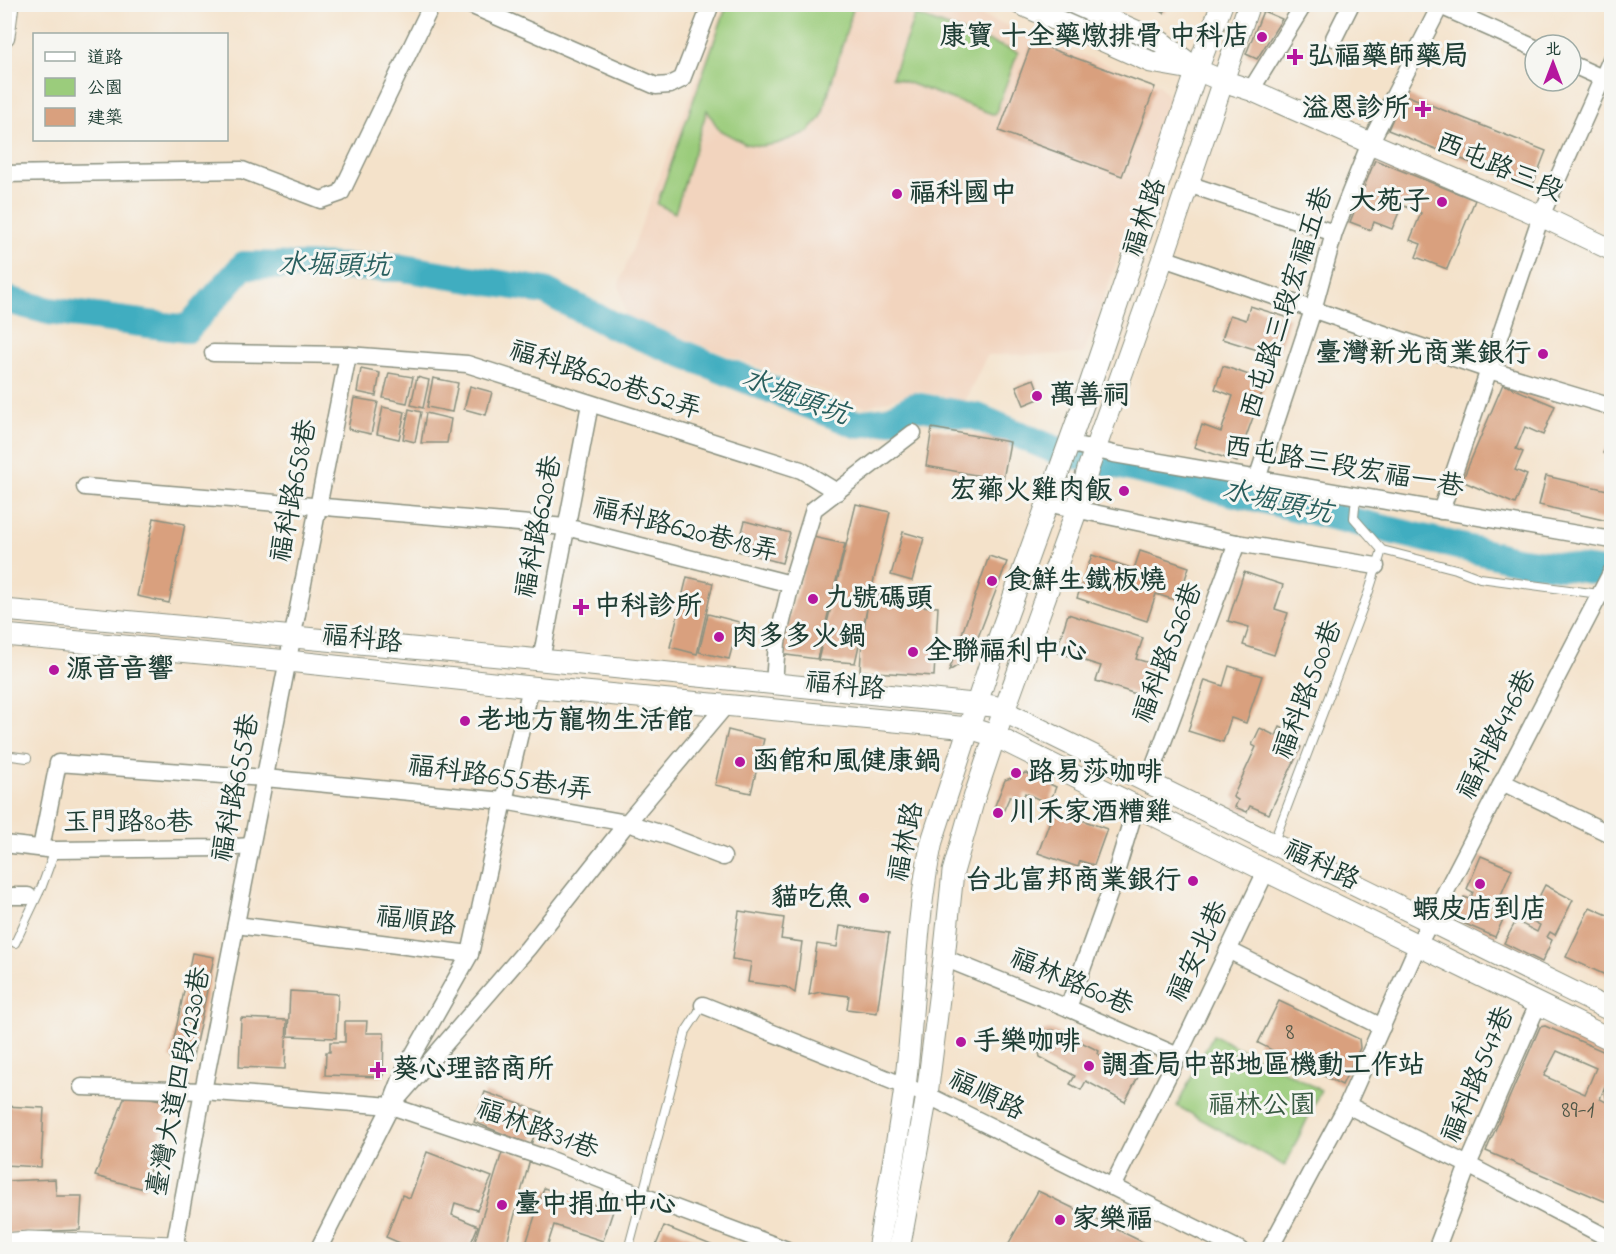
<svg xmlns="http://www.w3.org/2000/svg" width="1616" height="1254" font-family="'Indie Flower','LXGW WenKai TC',sans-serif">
<rect width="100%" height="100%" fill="#f6f6f2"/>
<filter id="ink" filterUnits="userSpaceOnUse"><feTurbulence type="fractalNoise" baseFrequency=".0167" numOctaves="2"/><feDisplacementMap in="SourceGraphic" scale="12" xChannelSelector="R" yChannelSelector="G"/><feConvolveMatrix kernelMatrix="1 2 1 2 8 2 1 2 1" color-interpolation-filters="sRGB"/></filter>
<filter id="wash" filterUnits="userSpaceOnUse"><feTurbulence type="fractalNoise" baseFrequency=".008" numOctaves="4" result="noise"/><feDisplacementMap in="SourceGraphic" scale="24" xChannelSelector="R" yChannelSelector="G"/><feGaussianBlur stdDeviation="1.35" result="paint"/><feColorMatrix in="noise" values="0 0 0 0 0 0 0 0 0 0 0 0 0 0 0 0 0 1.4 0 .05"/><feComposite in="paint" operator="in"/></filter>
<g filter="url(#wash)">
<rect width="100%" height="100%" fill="#f4e2ca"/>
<!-- built -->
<polygon fill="#f2d4be" points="725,5 954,5 1159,85 1173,103 1084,354 987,355 965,401 918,391 866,407 626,317 619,284"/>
<!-- green -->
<g fill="#9bcc7c" stroke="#5d8458" stroke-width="1.5">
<polygon points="727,5 851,4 853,9 821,118 808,132 776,144 760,146 746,144 719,130 707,110 675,213 657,204"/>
<polygon points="915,15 1018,52 995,115 892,77"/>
<polygon points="1213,1035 1321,1090 1285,1166 1177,1106"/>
</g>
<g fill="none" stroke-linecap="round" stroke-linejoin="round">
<!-- river -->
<polyline stroke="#41adc0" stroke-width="28" points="4,299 49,311 187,329 244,265 402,268 545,291 612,325 856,424 888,420 915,406 977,417 1058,451 1516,560 1612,573"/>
</g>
<g id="blocks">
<!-- building -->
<g fill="#d9a07e" fill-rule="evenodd">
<polygon points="1152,4 1168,4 1164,13 1151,7"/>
<polygon points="1263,11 1282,19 1257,59 1246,54"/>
<polygon points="1032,42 1155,87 1122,176 999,131"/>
<polygon points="1403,94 1546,151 1532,187 1388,130"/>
<polygon points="1375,160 1475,200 1447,269 1416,257 1421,244 1410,240 1421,213 1402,205 1392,229 1374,222 1371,230 1350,222"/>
<polygon points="1250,306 1289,318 1277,356 1222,339 1230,315 1246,320"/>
<polygon points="1223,366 1266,381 1237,462 1194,447 1202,425 1221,432 1233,396 1215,389"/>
<polygon points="361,369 380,373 376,396 357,392"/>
<polygon points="389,373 413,377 407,403 383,398"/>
<polygon points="417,377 429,380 423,408 411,405"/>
<polygon points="433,378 458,383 452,412 427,407"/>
<polygon points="1034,379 1041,398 1024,405 1016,386"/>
<polygon points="1503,384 1555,406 1543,435 1525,427 1516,449 1523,452 1515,470 1527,475 1515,504 1462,481"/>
<polygon points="470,386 492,392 486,415 464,409"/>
<polygon points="354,398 378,402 371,434 348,429"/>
<polygon points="383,407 405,412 399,439 377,434"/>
<polygon points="409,409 421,412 415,442 403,439"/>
<polygon points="426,413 451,419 447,443 421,443"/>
<polygon points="932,428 1010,442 1003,480 926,466"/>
<polygon points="1612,438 1612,458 1603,453"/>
<polygon points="1546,476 1612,491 1612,522 1539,505"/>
<polygon points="856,504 890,512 868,604 878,605 878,595 916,597 916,606 938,607 934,676 860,671 862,638 867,609 855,663 818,660"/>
<polygon points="154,518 185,524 169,603 137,596"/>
<polygon points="745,521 790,533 782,563 737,551"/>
<polygon points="903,532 924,538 912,581 891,575"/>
<polygon points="813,537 845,544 817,659 779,654"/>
<polygon points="1140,551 1189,567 1178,601 1156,594 1147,621 1077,598 1092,555 1134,569"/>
<polygon points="989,556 1007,562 970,658 949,671"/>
<polygon points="1244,572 1283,585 1275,609 1288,613 1274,655 1243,645 1249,627 1228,621"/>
<polygon points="687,577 713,583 697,654 670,647"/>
<polygon points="708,614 739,622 729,659 699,652"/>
<polygon points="1068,614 1143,638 1136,659 1153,664 1142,696 1096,681 1101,666 1056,652"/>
<polygon points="1229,666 1262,676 1246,723 1231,718 1223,742 1188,731 1205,680 1223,686"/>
<polygon points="1280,727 1295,734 1291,742 1301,747 1269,814 1250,806 1247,812 1235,807 1238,800 1233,797 1256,747 1252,745 1260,728 1276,736"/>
<polygon points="728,730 764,739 751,793 715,785"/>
<polygon points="1026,773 1056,787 1049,804 1025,793 1022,802 1010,796 1003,812 994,808 1005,780"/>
<polygon points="1054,810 1107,829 1094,865 1080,861 1078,867 1038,853"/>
<polygon points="1481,856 1512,869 1498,902 1489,898 1485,906 1505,915 1495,937 1454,919 1464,897 1470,899 1473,892 1467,889"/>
<polygon points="1545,885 1573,900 1555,935 1550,932 1547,937 1552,940 1542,962 1504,943 1516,921 1537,932 1540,925 1528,919"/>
<polygon points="1590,907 1612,917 1612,978 1566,957"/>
<polygon points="739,911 784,918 781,939 802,942 795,993 786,987 748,982 751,962 732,959"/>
<polygon points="840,926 889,933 877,1013 847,1009 849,996 820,992 809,995 817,944 837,947"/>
<polygon points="192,953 214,957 192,1062 170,1058"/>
<polygon points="290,991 338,994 336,1038 288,1036"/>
<polygon points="1279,1001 1359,1039 1360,1048 1342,1085 1258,1043"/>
<polygon points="241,1018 287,1020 285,1069 239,1067"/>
<polygon points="345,1021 367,1021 366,1033 384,1033 383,1077 325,1075 326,1052 330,1052 330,1042 345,1042"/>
<path d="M1545 1026 1612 1055V1104L1606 1099 1605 1086 1600 1099 1612 1105V1197L1609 1203 1486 1151 1540 1027ZM1557 1051 1596 1068 1585 1094 1544 1076Z"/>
<polygon points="1053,1030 1078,1043 1079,1041 1099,1051 1098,1054 1139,1075 1125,1102 1086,1081 1081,1090 1070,1084 1075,1076 1040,1057 1037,1043 1039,1036 1045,1031"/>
<polygon points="485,1092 542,1112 531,1145 474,1122"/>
<polygon points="126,1093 170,1102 144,1189 95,1176"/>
<polygon points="4,1106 44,1108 41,1167 4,1165"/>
<polygon points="503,1149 530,1160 505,1250 472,1250"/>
<polygon points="427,1152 492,1177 477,1210 455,1203 452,1215 478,1226 468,1250 416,1250 386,1237 402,1195 410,1198"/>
<polygon points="55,1179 56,1196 82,1196 80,1230 4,1233 4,1181"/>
<polygon points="544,1188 613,1211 603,1241 554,1225 546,1250 524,1250"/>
<polygon points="1038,1191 1159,1250 1005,1250"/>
<polygon points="664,1226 721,1249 721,1250 654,1250"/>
</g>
</g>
</g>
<g filter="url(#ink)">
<use href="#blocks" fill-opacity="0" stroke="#8a907f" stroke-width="1.5"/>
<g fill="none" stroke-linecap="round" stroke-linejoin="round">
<defs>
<g id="service">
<polyline points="1356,496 1354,518 1382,550 1456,569 1480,578 1599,594 1612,601"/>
<polyline points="4,755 27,758"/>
<polyline points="1273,844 1369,591 1382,550"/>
<polyline points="15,943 42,886 55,850"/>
<polyline points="628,1250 686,1031 703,1005"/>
</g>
<g id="minor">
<polyline points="468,4 656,86 670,85 682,79 711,4"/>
<polyline points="1436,4 1535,48"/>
<polyline points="1334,38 1351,4"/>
<polyline points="1571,64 1611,82"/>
<polyline points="1251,90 1304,4"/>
<polyline points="4,174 242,170 321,200 341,193 432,4"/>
<polyline points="1188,184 1334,233"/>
<polyline points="1163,258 1489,370 1612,407"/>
<polyline points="213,353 348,355 467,364 801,470 837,492"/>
<polyline points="1068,443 1114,454 1612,540"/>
<polyline points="1257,479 1313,310 1334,233 1370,143 1441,4"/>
<polyline points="85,487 566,527 791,584"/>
<polyline points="1046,503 1237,543 1376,566"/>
<polyline points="1441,511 1541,216 1612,57"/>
<polyline points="541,660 590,404"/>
<polyline points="774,684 777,642 791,584 814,509 913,433"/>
<polyline points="1148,782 1237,543"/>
<polyline points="1502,782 1612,835"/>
<polyline points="4,844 55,850 222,848 251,846"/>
<polyline points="41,848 58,763 265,778 504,801 627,823 666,835 723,857"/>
<polyline points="4,896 28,896"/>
<polyline points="236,925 470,954"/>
<polyline points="1228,950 1382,1027"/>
<polyline points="944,958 1068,1008 1178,1056"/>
<polyline points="703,1005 927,1095 1240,1250"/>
<polyline points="1068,1008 1111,889 1136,806"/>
<polyline points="82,1087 203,1091 391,1106 548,1159 643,1196 787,1250"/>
<polyline points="394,1097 404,1071 470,954 504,801 531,687"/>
<polyline points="1347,1105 1468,1165 1612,1240"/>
<polyline points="1112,1187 1178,1056 1266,871"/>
<polyline points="174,1249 203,1091 348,355"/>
<polyline points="318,1250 391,1106 528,948 627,823 727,704"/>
<polyline points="1269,1250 1347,1105 1418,945 1612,571"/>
<polyline points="1436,1250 1468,1165 1538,1004"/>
</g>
<g id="tertiary">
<polyline points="1020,4 1151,62 1197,70 1223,81 1251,90 1370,143 1541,216 1612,250"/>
<polyline points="1075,4 1161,42 1195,68"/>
<polyline points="4,36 8,4"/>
<polyline points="4,610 541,660 993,706 1612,1011"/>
<polyline points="4,635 288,661 531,687 969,728 995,736 1266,871 1612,1040"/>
<path d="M878 1250C887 1195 898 1141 905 1087 915 1005 915 922 932 841L993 654 1084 402 1197 70 1222 4"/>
<polyline points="899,1250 927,1095 944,958 953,872 975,795 995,736 1077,509 1088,469 1163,258 1249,4"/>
</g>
<polyline id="primary" points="4,1247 29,1245 175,1250"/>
</defs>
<!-- service casing -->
<use href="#service" stroke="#8a907f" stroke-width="10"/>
<!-- minor casing -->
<use href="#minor" stroke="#8a907f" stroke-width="19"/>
<!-- tertiary casing -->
<use href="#tertiary" stroke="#8a907f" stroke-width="23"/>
<!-- primary casing -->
<use href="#primary" stroke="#8a907f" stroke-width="29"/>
<!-- service -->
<use href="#service" stroke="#fff" stroke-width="8"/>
<!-- minor -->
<use href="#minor" stroke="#fff" stroke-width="16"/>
<!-- tertiary -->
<use href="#tertiary" stroke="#fff" stroke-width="21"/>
<!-- primary -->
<use href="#primary" stroke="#fff" stroke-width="27"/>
</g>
</g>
<!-- markers -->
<g fill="#b5179e" stroke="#f6f6f2" stroke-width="2">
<circle cx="1262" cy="37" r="6"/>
<path d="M1292 48h6v6h6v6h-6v6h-6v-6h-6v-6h6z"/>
<path d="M1420 100h6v6h6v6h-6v6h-6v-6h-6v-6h6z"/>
<circle cx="897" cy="194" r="6"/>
<circle cx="1442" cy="202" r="6"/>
<circle cx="1543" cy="354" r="6"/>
<circle cx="1037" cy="396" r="6"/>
<circle cx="1124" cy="491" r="6"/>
<circle cx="992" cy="581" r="6"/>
<circle cx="813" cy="599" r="6"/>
<path d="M578 598h6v6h6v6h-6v6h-6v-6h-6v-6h6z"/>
<circle cx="719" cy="637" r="6"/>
<circle cx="913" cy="652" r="6"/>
<circle cx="54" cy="670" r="6"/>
<circle cx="465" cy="721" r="6"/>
<circle cx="740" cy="762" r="6"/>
<circle cx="1016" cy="773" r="6"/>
<circle cx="998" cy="813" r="6"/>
<circle cx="1193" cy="881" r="6"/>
<circle cx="1480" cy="884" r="6"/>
<circle cx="864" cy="898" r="6"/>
<circle cx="961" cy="1042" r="6"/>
<circle cx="1089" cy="1066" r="6"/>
<path d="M375 1061h6v6h6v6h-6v6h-6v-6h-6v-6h6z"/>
<circle cx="502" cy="1205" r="6"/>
<circle cx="1060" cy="1220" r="6"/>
</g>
<g text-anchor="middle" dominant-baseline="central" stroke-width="6" stroke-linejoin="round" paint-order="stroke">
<!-- number labels -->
<g font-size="24" fill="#4e5646">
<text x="1290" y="1033">8</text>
<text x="1578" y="1111">89-1</text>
</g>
<!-- poi labels -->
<g font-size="27" font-weight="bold" fill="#1f3d34" stroke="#f6f6f2" text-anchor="start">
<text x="1250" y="37" text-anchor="end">康寶 十全藥燉排骨 中科店</text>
<text x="1307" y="57">弘福藥師藥局</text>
<text x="1410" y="109" text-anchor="end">溢恩診所</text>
<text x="909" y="194">福科國中</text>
<text x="1430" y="202" text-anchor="end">大苑子</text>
<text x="1531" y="354" text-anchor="end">臺灣新光商業銀行</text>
<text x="1049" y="396">萬善祠</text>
<text x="1112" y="491" text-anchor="end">宏薌火雞肉飯</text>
<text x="1004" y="581">食鮮生鐵板燒</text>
<text x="825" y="599">九號碼頭</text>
<text x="594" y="607">中科診所</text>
<text x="731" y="637">肉多多火鍋</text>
<text x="925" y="652">全聯福利中心</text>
<text x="66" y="670">源音音響</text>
<text x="477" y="721">老地方寵物生活館</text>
<text x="752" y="762">函館和風健康鍋</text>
<text x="1028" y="773">路易莎咖啡</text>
<text x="1010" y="813">川禾家酒糟雞</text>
<text x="1181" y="881" text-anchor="end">台北富邦商業銀行</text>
<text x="852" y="898" text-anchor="end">貓吃魚</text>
<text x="1480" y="910" text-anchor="middle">蝦皮店到店</text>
<text x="973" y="1042">手樂咖啡</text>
<text x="1101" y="1066">調查局中部地區機動工作站</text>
<text x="392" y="1070">葵心理諮商所</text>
<text x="514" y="1205">臺中捐血中心</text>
<text x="1072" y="1220">家樂福</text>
</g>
<!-- street labels -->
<g font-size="27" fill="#1f3d34" stroke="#f6f6f2">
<text transform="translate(1499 168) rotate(23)">西屯路三段</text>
<text transform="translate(1146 218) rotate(-71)">福林路</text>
<text transform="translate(1288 303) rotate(-72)">西屯路三段宏福五巷</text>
<text transform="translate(605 381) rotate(18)">福科路620巷52弄</text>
<text transform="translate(1344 468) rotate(10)">西屯路三段宏福一巷</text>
<text transform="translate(295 491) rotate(-79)">福科路658巷</text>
<text transform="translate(540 527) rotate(-79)">福科路620巷</text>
<text transform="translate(685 531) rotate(14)">福科路620巷18弄</text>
<text transform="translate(362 640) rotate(6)">福科路</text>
<text transform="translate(1169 653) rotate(-69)">福科路526巷</text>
<text transform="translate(845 687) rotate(6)">福科路</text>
<text transform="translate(1309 690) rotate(-69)">福科路500巷</text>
<text transform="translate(1498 735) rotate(-63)">福科路476巷</text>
<text transform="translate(500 779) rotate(8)">福科路655巷1弄</text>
<text transform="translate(237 788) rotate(-79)">福科路655巷</text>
<text x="128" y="823">玉門路80巷</text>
<text transform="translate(907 842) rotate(-78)">福林路</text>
<text transform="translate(1321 866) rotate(26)">福科路</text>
<text transform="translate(416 922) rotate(7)">福順路</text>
<text transform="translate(1199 952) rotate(-65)">福安北巷</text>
<text transform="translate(1071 983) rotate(23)">福林路60巷</text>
<text transform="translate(1479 1075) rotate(-67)">福科路547巷</text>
<text transform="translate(180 1082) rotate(-79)">臺灣大道四段1230巷</text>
<text transform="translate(986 1096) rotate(26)">福順路</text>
<text transform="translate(537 1130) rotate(20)">福林路31巷</text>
</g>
<!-- park labels -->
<g font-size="27" fill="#385a42" stroke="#f6f6f2">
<text x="1262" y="1106">福林公園</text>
</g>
<!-- water labels -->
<g font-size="28" font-style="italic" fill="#295f5e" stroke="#f6f6f2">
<text transform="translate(334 267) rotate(1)">水堀頭坑</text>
<text transform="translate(795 398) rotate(21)">水堀頭坑</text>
<text transform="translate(1277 503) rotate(13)">水堀頭坑</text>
</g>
</g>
<!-- margin -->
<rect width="1616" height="1254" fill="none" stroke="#f6f6f2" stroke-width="24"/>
<!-- legend -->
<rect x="33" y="33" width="195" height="108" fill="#f6f6f2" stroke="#a0aca6" stroke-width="1.5"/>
<rect x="45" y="52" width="30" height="9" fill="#ffffff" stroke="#a0aca6" stroke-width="1.5"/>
<text x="87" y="63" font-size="18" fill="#1f3d34">道路</text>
<rect x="45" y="78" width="30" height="18" fill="#9bcc7c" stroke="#a0aca6" stroke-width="1.5"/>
<text x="87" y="93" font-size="18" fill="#1f3d34">公園</text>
<rect x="45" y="108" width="30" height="18" fill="#d9a07e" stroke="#a0aca6" stroke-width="1.5"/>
<text x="87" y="123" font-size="18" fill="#1f3d34">建築</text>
<!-- north arrow -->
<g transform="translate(1553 63)"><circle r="28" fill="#f6f6f2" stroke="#a0aca6" stroke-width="1.5"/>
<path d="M0-4.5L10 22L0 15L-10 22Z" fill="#b5179e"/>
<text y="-9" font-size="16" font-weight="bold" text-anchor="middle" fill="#1f3d34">北</text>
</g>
</svg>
